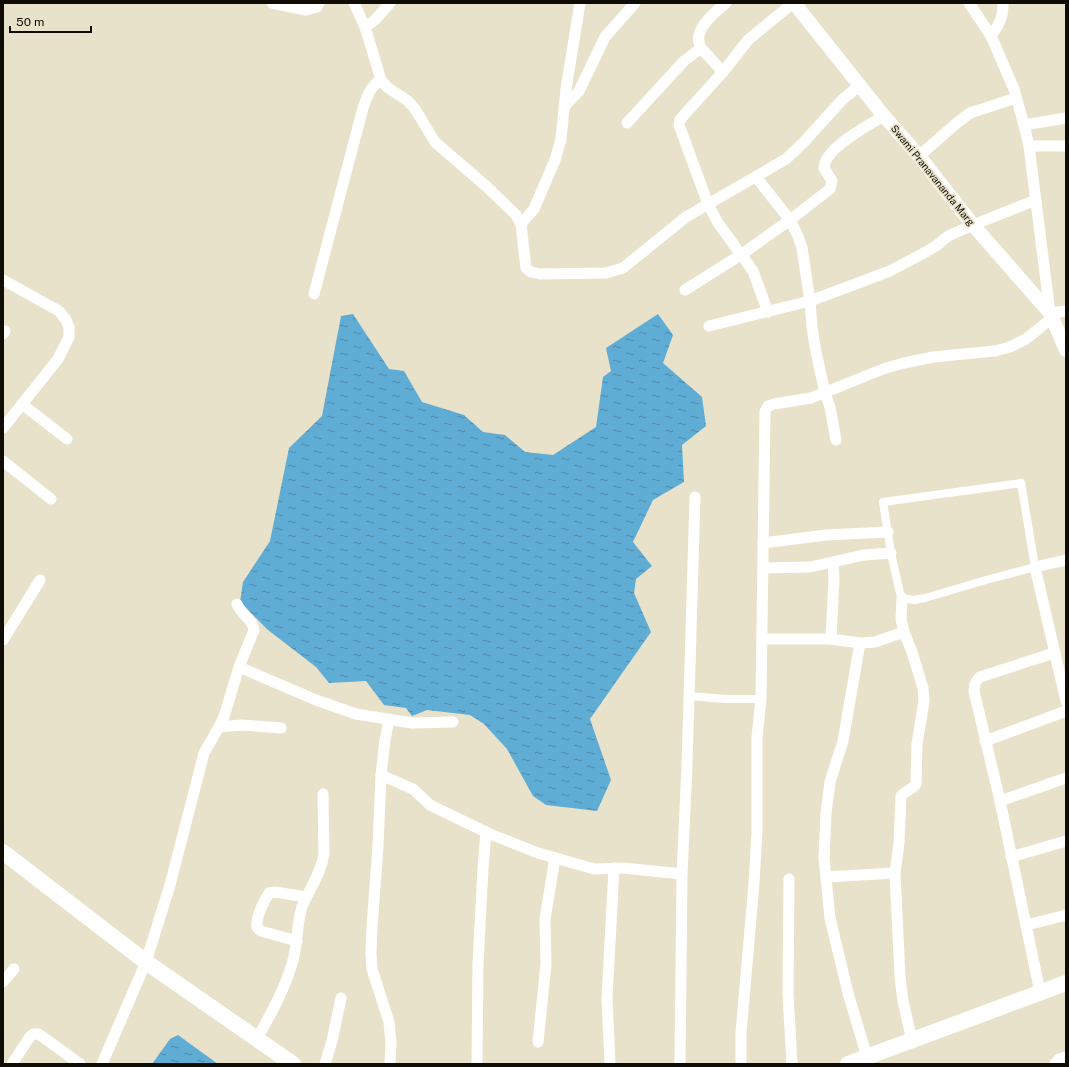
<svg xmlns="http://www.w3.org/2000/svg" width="1069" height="1067" font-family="'Public Sans',sans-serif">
<defs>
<pattern id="water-ripples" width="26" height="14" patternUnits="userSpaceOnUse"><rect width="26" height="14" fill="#5facd5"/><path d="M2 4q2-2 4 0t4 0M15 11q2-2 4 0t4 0" fill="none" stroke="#4d8aab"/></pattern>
</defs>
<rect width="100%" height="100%" fill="#e9e2ca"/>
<!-- water -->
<g fill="url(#water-ripples)">
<polygon points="353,314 389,369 404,371 422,402 464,415 483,432 505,435 525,452 553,455 596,427 603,377 611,371 606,348 658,314 673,335 663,363 702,397 706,426 682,445 684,482 653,500 633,542 652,566 636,579 634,593 651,632 590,719 611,780 597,811 546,805 533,796 507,749 484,724 470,715 427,710 412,716 406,708 384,705 366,681 329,683 316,667 268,630 240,602 243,582 270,541 289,448 322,416 341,316"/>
<polygon points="178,1035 218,1064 152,1064 170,1039"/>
</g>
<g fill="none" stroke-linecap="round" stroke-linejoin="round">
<!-- pedestrian -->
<g stroke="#fff" stroke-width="8">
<polygon points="1021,483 1035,567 986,580 925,598 914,600 902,598 900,593 891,553 883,502"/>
<polyline points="689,696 725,699 761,699"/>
</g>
<!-- minor -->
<g stroke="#fff" stroke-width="11">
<polyline points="272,3 306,10 317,7 319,3"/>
<polyline points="354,3 365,27 381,80 387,87 408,101 415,109 435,142 487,187 516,215 521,224 526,268 531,272 540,274 606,273 623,268 686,217 786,159 803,143 842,100 860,85"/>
<polyline points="969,3 991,36 1014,89 1024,125 1029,146 1050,313 1066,311"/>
<polyline points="365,27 375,20 390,3"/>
<path d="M991 36C1000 23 1003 18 1003 3"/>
<path d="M723 72 701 48C691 31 714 13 726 3"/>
<polyline points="564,107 579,91 605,37 635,3"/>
<polyline points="627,123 684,61 701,48"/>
<polyline points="1024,125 1066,118"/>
<polyline points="1029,146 1066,146"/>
<polyline points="919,156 958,122 970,113 1016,98"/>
<polyline points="756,177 790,220 798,236 802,248 810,301 812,327 815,347 825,393 830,407 836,440"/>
<polyline points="521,224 534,209 555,160 561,139 566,89 580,3"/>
<polyline points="3,280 59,311 66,320 69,327 69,337 58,359 3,428"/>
<path d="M685 290 742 254 790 220 830 189 832 181 824 168C824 149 868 125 884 116"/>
<path d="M314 294 363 108C367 97 370 86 381 80"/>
<polyline points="768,312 753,271 718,223 708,204 679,125 680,120 684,115 723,72 748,40 793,3"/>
<polyline points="709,326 810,301 890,271 922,254 936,246 948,236 973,225 1036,200"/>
<polyline points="3,334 5,331"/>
<polyline points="22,404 67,439"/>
<polyline points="3,461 51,499"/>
<polyline points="763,543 826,535 888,532"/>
<polyline points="1066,560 1035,567 1066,701"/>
<polyline points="763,568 810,567 864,555 891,553"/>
<path d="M902 598 901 619 904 632 912 652 923 688 924 701 917 744 916 784C912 790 906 790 901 796L899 843 895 873 900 977 903 1001 912 1040"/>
<polyline points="762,639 831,639 860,643 875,642 904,632"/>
<polyline points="831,639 834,578 833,563"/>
<polyline points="3,640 40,580"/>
<polyline points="860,643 843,741 830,782 826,813 824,858 830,918 848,993 867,1057"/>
<polyline points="239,667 316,700 356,714 412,723 453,722"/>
<polyline points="389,720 385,740 381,775 378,846 372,927 371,953 372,969 389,1022 391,1044 390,1064"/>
<polyline points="219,727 242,725 281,728"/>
<polyline points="985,741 1066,711"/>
<polyline points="381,775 413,789 430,805 490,834 538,853 594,869 623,868 682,874"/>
<polyline points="1000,801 1066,778"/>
<polyline points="1011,857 1066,841"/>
<polyline points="826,877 895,873"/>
<polyline points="789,879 788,994 792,1064"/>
<polyline points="1027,925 1066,915"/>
<path d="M297 941 261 931C258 929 256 927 257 923 257 915 265 899 269 893L275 892 306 897"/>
<polyline points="3,982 14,969"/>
<path d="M1040 992 1000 801 974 691C974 685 975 681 980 677L1054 653"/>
<path d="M257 1039C270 1015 284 991 292 964 298 946 296 925 302 907 309 889 321 874 324 854L323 794"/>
<polyline points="538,1042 546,964 545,919 555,858"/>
<polyline points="12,1064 29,1038 33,1034 38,1034 43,1037 80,1064"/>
<path d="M102 1064 146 962 170 885 204 753 219 727 224 717 239 667 254 630C253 620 241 614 237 604"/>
<polyline points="325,1064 332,1041 341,998"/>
<polyline points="477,1064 478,964 483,868 486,832"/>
<polyline points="610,1064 607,998 614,868"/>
<polyline points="680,1064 682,874 687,766 695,497"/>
<polyline points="741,1064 741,1033 754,883 757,831 757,738 761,699 765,411 768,406 774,404 811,398 883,369 904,363 933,357 995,351 1010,347 1026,339 1052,318"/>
<polyline points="1055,1064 1059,1059 1066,1057"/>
</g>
<!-- tertiary -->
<polyline stroke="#fff" stroke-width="14" points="794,3 884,116 919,156 973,225 1050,313 1066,350"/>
<!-- secondary -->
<g stroke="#fff" stroke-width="16">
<polyline points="3,852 146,962 293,1064"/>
<polyline points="848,1064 1066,983"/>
</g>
</g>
<g text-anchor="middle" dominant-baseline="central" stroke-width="3.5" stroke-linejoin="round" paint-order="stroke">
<!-- street labels -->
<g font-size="10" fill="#0e0c05" stroke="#e9e2ca">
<text transform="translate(933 175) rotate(51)">Swami Pranavananda Marg</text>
</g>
</g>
<!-- border -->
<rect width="1069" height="1067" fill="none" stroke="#0e0c05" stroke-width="8"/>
<!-- scale -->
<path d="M10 26v6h81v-6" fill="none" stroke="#0e0c05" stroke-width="2"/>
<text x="16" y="26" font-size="12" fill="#0e0c05" stroke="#e9e2ca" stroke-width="3" paint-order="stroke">50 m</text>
</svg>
